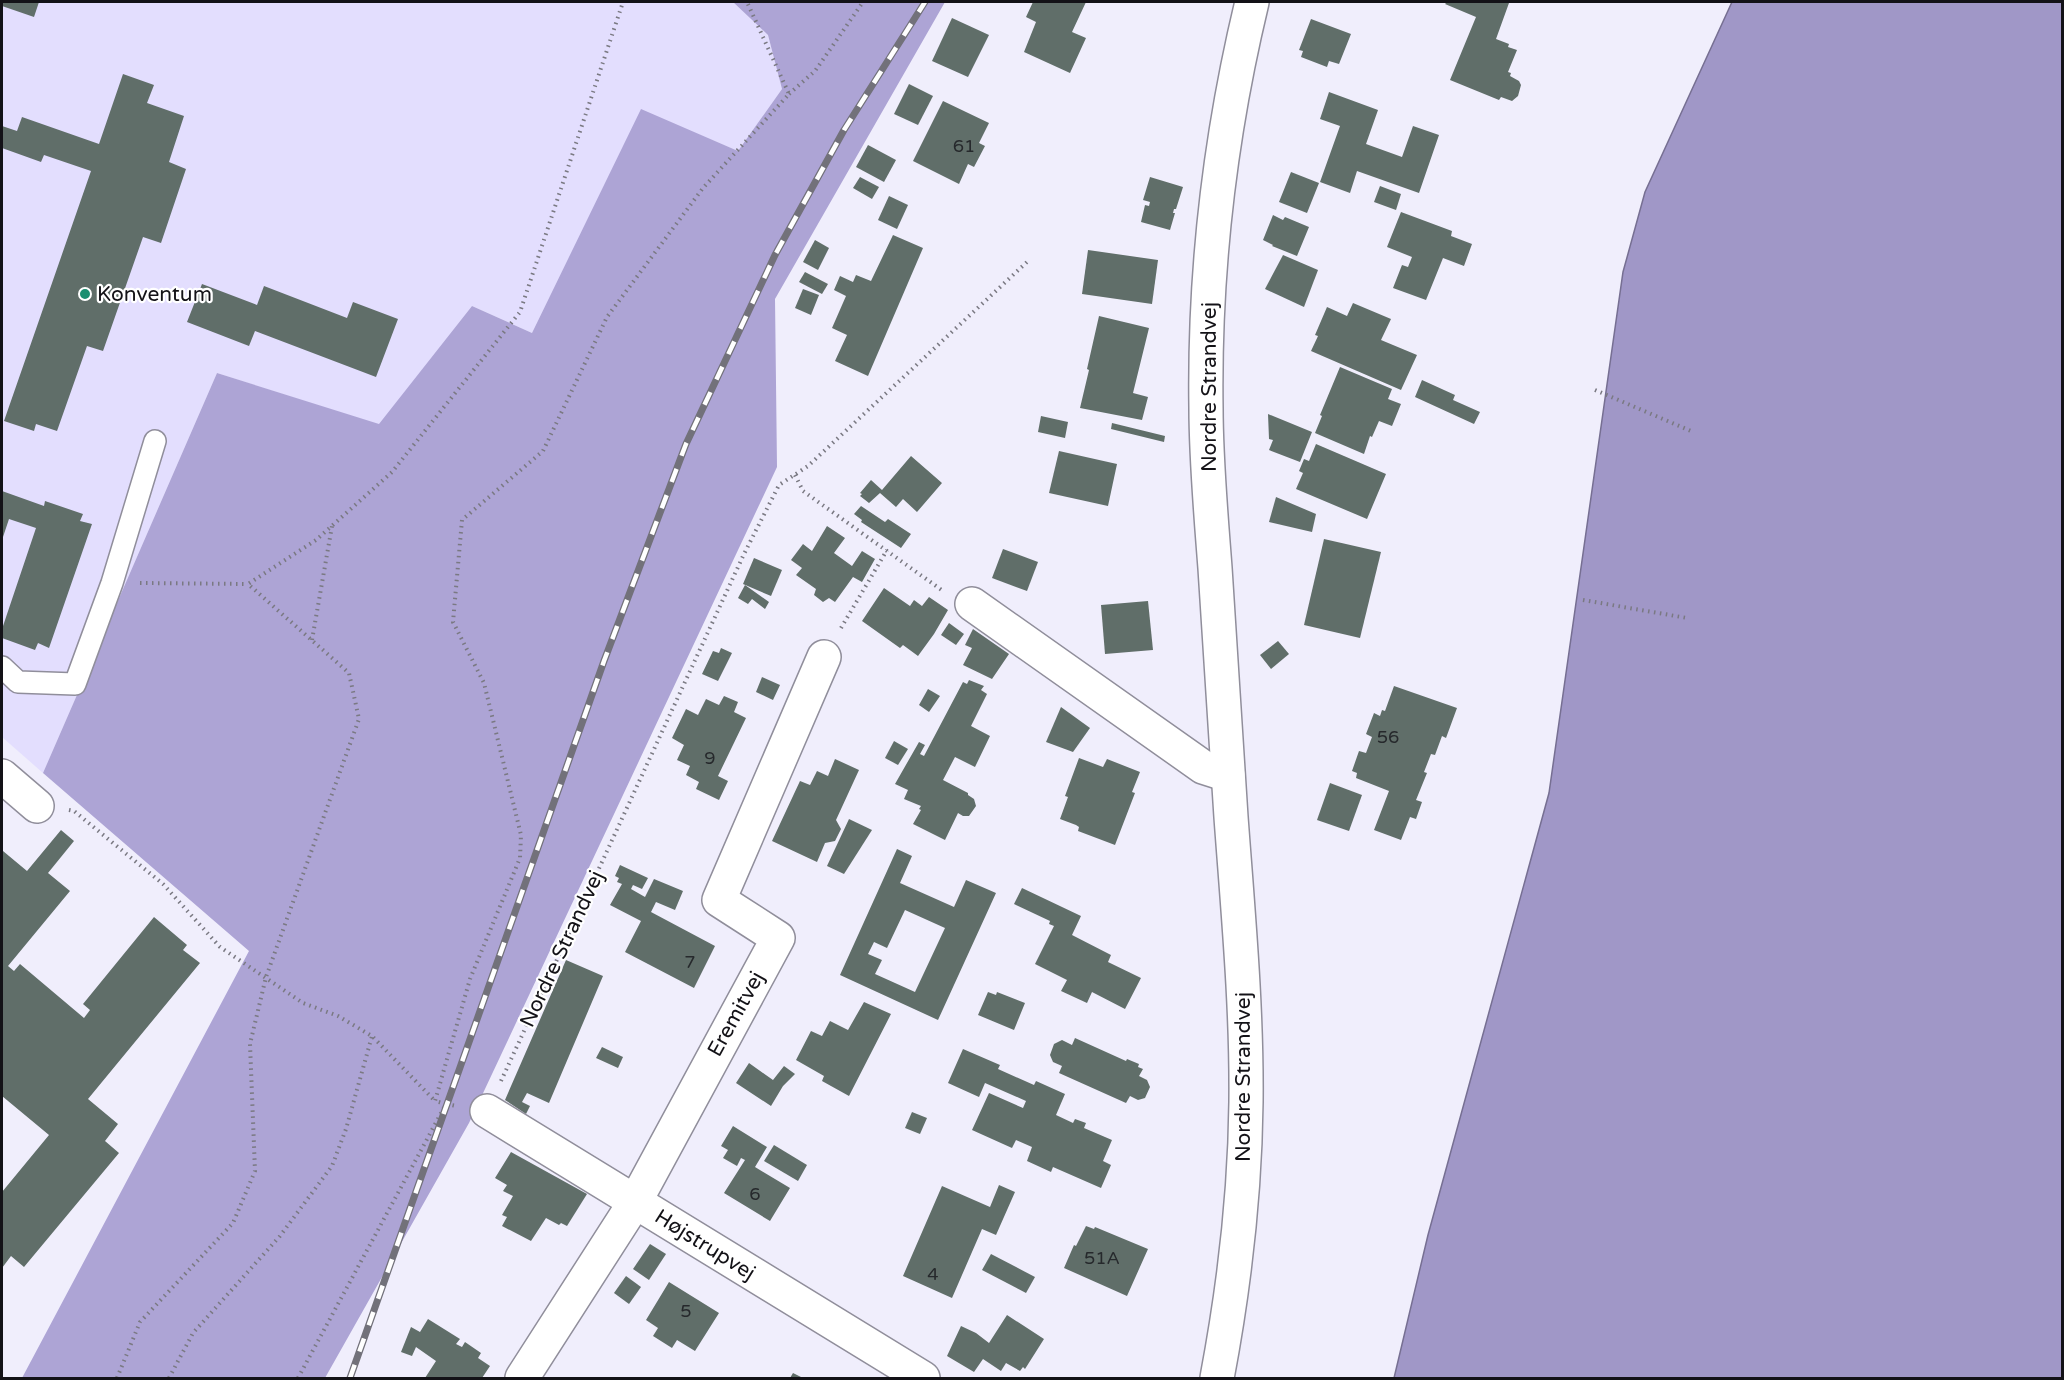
<svg xmlns="http://www.w3.org/2000/svg" width="2064" height="1380" font-family="'Varela Round',sans-serif">
<rect width="100%" height="100%" fill="#f0eefc"/>
<!-- green -->
<polygon fill="#e3defe" points="2,2 733,2 768,35 782,89 738,151 641,110 532,333 472,306 379,425 217,373 43,773 2,737"/>
<!-- forest -->
<polygon fill="#ada4d5" points="733,2 945,2 775,299 777,467 469,1123 325,1378 22,1378 249,951 43,773 217,373 379,424 472,306 532,333 641,109 738,151 782,89 768,35"/>
<!-- water -->
<polygon fill="#a097c7" stroke="#766f92" stroke-width="1.5" points="1732,2 2062,2 2062,1378 1394,1378 1428,1235 1549,793 1623,272 1645,192"/>
<!-- building -->
<g fill="#606e69" fill-rule="evenodd">
<polygon points="2,2 39,2 34,17 2,6"/>
<polygon points="1033,2 1086,2 1072,32 1086,38 1070,73 1024,52 1036,22 1026,17"/>
<polygon points="1447,2 1505,2 1509,3 1496,39 1509,44 1508,47 1517,50 1508,72 1511,73 1510,76 1519,81 1521,85 1518,96 1512,101 1501,97 1499,100 1450,80 1476,17 1445,4"/>
<polygon points="952,18 989,35 968,77 932,61"/>
<polygon points="1311,19 1351,34 1339,64 1329,61 1327,67 1301,57 1303,51 1299,50"/>
<polygon points="123,74 154,85 147,103 184,116 169,162 186,169 161,243 143,237 103,351 87,346 57,431 36,424 34,431 4,421 91,171 44,155 41,162 2,148 2,126 17,131 22,117 99,144"/>
<polygon points="909,84 933,96 918,125 894,114"/>
<polygon points="1329,92 1378,110 1366,144 1402,157 1413,126 1439,135 1419,193 1357,171 1350,193 1320,182 1340,126 1320,119"/>
<polygon points="943,101 989,123 979,143 985,146 974,167 968,164 959,184 913,161"/>
<polygon points="868,145 896,160 884,182 856,167"/>
<polygon points="1291,172 1319,183 1307,213 1279,202"/>
<polygon points="860,177 879,187 872,199 853,188"/>
<polygon points="1150,177 1183,187 1176,209 1174,209 1173,213 1175,213 1170,230 1141,222 1145,205 1149,206 1150,202 1143,200"/>
<polygon points="1380,186 1401,194 1396,210 1374,202"/>
<polygon points="889,196 908,205 897,229 878,220"/>
<polygon points="1401,212 1452,231 1451,236 1472,244 1464,266 1443,258 1426,300 1393,288 1402,265 1408,267 1412,257 1387,247"/>
<polygon points="1273,215 1283,220 1285,217 1309,227 1297,256 1272,246 1273,245 1263,240"/>
<polygon points="893,235 923,248 868,376 835,361 847,335 832,328 846,296 834,290 840,276 853,282 856,275 871,281"/>
<polygon points="815,240 829,248 818,270 803,262"/>
<polygon points="1088,250 1158,260 1152,304 1082,294"/>
<polygon points="1283,255 1318,270 1304,307 1265,289"/>
<polygon points="805,272 828,284 822,294 799,282"/>
<polygon points="202,284 257,305 264,286 347,318 353,302 398,319 376,377 255,331 249,346 187,322"/>
<polygon points="803,289 819,295 811,315 795,308"/>
<polygon points="1353,303 1391,319 1381,340 1417,355 1401,390 1311,351 1318,336 1315,335 1327,307 1347,316"/>
<polygon points="1099,316 1149,328 1133,393 1148,397 1142,420 1080,408 1089,370 1087,369"/>
<polygon points="1340,367 1392,389 1388,399 1401,404 1392,426 1379,421 1372,437 1370,436 1364,454 1315,433 1322,416 1320,415"/>
<polygon points="1422,380 1455,395 1453,400 1480,412 1474,424 1415,397"/>
<polygon points="1268,414 1312,432 1300,462 1269,450 1273,440 1269,439"/>
<polygon points="1041,416 1068,422 1065,438 1038,432"/>
<polygon points="1112,423 1165,436 1164,442 1111,429"/>
<polygon points="1316,444 1386,474 1367,519 1296,489 1303,473 1299,471 1304,459 1309,461"/>
<polygon points="1059,451 1117,464 1108,506 1049,493"/>
<polygon points="911,456 942,483 917,512 903,499 896,507 880,493 869,503 860,496 862,494 860,493 871,480 882,490"/>
<polygon points="2,491 44,506 45,501 83,514 80,521 92,524 49,648 38,643 35,650 2,638 2,629 36,528 9,519 2,540"/>
<polygon points="1276,497 1316,514 1312,532 1269,522"/>
<polygon points="861,506 885,522 888,519 911,534 901,548 861,522 862,520 854,514"/>
<polygon points="827,526 845,538 834,553 852,566 862,551 875,559 862,582 853,577 835,602 829,598 823,602 814,595 816,589 796,575 802,568 791,560 803,544 812,551"/>
<polygon points="1324,539 1381,552 1360,638 1304,625"/>
<polygon points="1003,549 1038,562 1027,591 992,578"/>
<polygon points="754,558 782,570 771,596 743,584"/>
<polygon points="745,585 769,602 765,609 752,599 748,604 738,598"/>
<polygon points="884,588 910,606 914,600 922,606 929,597 948,610 934,634 918,656 903,645 900,648 862,621"/>
<polygon points="1148,601 1153,650 1105,654 1101,605"/>
<polygon points="949,623 964,634 956,645 941,635"/>
<polygon points="973,629 1009,654 992,679 963,665 972,648 965,645"/>
<polygon points="1278,641 1289,654 1271,669 1260,655"/>
<polygon points="721,648 732,653 718,681 702,674 713,651 719,653"/>
<polygon points="762,677 780,685 773,700 756,692"/>
<polygon points="969,680 984,686 981,690 987,694 971,726 990,736 975,767 955,757 943,780 968,793 968,795 974,799 976,806 969,816 963,816 958,813 945,840 913,824 921,810 919,809 921,806 904,799 908,790 895,784 919,742 925,745 920,754 924,756 963,682 967,684"/>
<polygon points="1394,686 1457,708 1446,738 1442,736 1435,755 1431,754 1424,772 1427,773 1416,800 1422,802 1416,819 1410,817 1401,840 1374,830 1389,791 1356,778 1357,773 1352,771 1359,751 1366,753 1372,737 1366,734 1374,713 1380,716 1382,710 1385,711"/>
<polygon points="928,689 940,696 929,712 919,705"/>
<polygon points="724,696 738,702 734,712 746,718 718,776 728,781 719,800 696,789 699,782 686,775 690,766 677,760 684,745 672,738 686,709 698,715 706,699 719,705"/>
<polygon points="1061,707 1090,728 1073,752 1046,742"/>
<polygon points="894,741 908,749 898,765 885,758"/>
<polygon points="1079,758 1103,767 1107,759 1140,772 1132,792 1135,793 1115,845 1078,831 1079,827 1076,825 1060,819 1068,797 1065,796"/>
<polygon points="835,759 859,770 836,820 841,829 835,841 825,843 817,862 772,841 800,781 810,785 817,771 828,776"/>
<polygon points="1330,783 1362,795 1349,831 1317,820"/>
<polygon points="849,819 872,830 844,874 827,866"/>
<polygon points="61,830 74,841 48,873 70,891 8,966 14,971 20,964 84,1018 90,1010 83,1004 154,917 187,945 183,950 200,963 88,1099 118,1124 105,1141 119,1153 24,1267 11,1256 2,1268 2,1192 49,1135 2,1096 2,854 3,851 27,871"/>
<path d="M897 849 912 856 900 883 954 907 966 880 996 893 938 1020 840 975ZM905 910 945 928 915 992 875 974 882 960 868 954 874 942 887 948Z"/>
<polygon points="620,865 648,878 642,889 633,885 631,889 645,897 654,879 683,891 675,910 656,902 651,912 715,946 694,988 625,952 641,921 610,905 622,884 617,882 619,878 615,876"/>
<polygon points="1022,888 1081,916 1072,935 1111,955 1108,962 1141,978 1125,1009 1092,992 1087,1003 1061,991 1067,980 1035,964 1054,926 1049,924 1050,921 1014,904"/>
<polygon points="566,960 603,976 549,1103 527,1093 522,1102 530,1106 526,1114 505,1100"/>
<polygon points="988,992 996,995 997,992 1025,1003 1014,1030 978,1015"/>
<polygon points="864,1002 891,1014 849,1096 822,1081 824,1076 796,1060 811,1031 822,1036 830,1021 848,1030"/>
<polygon points="1075,1038 1126,1061 1127,1059 1139,1064 1138,1067 1143,1069 1139,1076 1147,1080 1150,1087 1145,1098 1138,1100 1130,1096 1126,1103 1059,1073 1062,1066 1053,1062 1050,1055 1054,1044 1062,1040 1072,1045"/>
<polygon points="602,1047 623,1057 618,1068 596,1058"/>
<polygon points="963,1049 1000,1065 998,1069 1034,1085 1036,1081 1065,1094 1056,1115 1073,1123 1075,1119 1086,1123 1084,1128 1112,1140 1103,1161 1111,1165 1101,1188 1053,1167 1051,1172 1027,1161 1032,1147 1016,1140 1012,1148 972,1130 989,1093 1023,1108 1026,1101 985,1083 979,1097 948,1083"/>
<polygon points="749,1063 773,1080 784,1066 795,1074 783,1086 771,1106 736,1083"/>
<polygon points="912,1112 927,1118 920,1134 905,1128"/>
<polygon points="733,1126 767,1147 755,1167 790,1188 770,1221 724,1193 745,1160 741,1158 737,1166 723,1158 728,1150 721,1146"/>
<polygon points="774,1145 807,1165 798,1181 764,1161"/>
<polygon points="511,1152 587,1194 567,1226 561,1223 559,1225 546,1218 531,1241 502,1226 507,1217 502,1215 513,1196 503,1191 507,1185 495,1178"/>
<polygon points="999,1185 1015,1192 996,1235 982,1229 952,1298 903,1276 942,1186 990,1207"/>
<polygon points="1086,1226 1094,1229 1095,1227 1148,1249 1127,1296 1064,1268 1074,1245 1076,1246"/>
<polygon points="650,1244 666,1254 649,1280 633,1269"/>
<polygon points="991,1254 1035,1277 1026,1293 982,1270"/>
<polygon points="626,1276 641,1287 629,1304 614,1293"/>
<polygon points="669,1282 719,1313 695,1351 677,1340 672,1348 653,1336 658,1328 646,1320"/>
<polygon points="1007,1315 1044,1339 1025,1369 1023,1367 1020,1371 1006,1363 1001,1371 983,1359 974,1372 947,1356 961,1326 976,1333 989,1343"/>
<polygon points="428,1319 460,1339 456,1344 462,1347 465,1342 481,1353 478,1358 490,1366 482,1378 425,1378 436,1361 416,1347 412,1356 401,1352 411,1327 420,1332"/>
<polygon points="793,1373 803,1378 790,1378"/>
</g>
<g fill="none" stroke-linecap="round" stroke-linejoin="round">
<defs>
<polyline id="lane" points="2,667 18,682 75,684 112,583 155,441"/>
<g id="street">
<polyline points="972,604 1203,767 1228,775"/>
<polyline points="2,776 37,806"/>
<polyline points="487,1111 923,1378"/>
<polyline points="522,1378 635,1202 778,938 719,900 824,657"/>
</g>
<path id="secondary" d="M1217 1378C1234 1288 1245 1195 1246 1102 1247 1007 1238 912 1231 817 1225 734 1220 651 1215 568 1211 515 1206 461 1206 408 1204 271 1220 135 1252 2"/>
</defs>
<!-- lane casing -->
<use href="#lane" stroke="#908e9b" stroke-width="24"/>
<!-- street casing -->
<use href="#street" stroke="#908e9b" stroke-width="36"/>
<!-- secondary casing -->
<use href="#secondary" stroke="#908e9b" stroke-width="36"/>
<!-- path -->
<g stroke="#7a7982" stroke-width="4" stroke-dasharray="1.5 4.5" stroke-linecap="butt">
<polyline points="789,94 815,71 863,2"/>
<polyline points="1595,390 1691,431"/>
<polyline points="795,475 803,491 943,591"/>
<polyline points="140,583 248,584"/>
<polyline points="1583,600 1687,618"/>
<polyline points="841,628 887,550"/>
<polyline points="312,640 332,526"/>
<polyline points="69,810 74,811 163,884 220,947 303,1003 338,1016 372,1036 435,1101"/>
<polyline points="501,1081 744,554 779,485 808,466 1027,262"/>
<polyline points="446,1104 435,1101 470,979 520,858 521,835 484,683 453,622 462,520 543,451 607,317 703,188 789,94 747,2"/>
<polyline points="117,1378 140,1322 233,1223 255,1171 250,1044 266,977 359,719 349,673 248,584 316,540 392,472 520,312 623,2"/>
<polyline points="169,1378 193,1333 280,1236 332,1166 346,1129 372,1036"/>
<polyline points="298,1378 446,1104 456,1106"/>
</g>
<!-- lane -->
<use href="#lane" stroke="#fff" stroke-width="21"/>
<!-- street -->
<use href="#street" stroke="#fff" stroke-width="33"/>
<!-- secondary -->
<use href="#secondary" stroke="#fff" stroke-width="33"/>
<defs>
<polyline id="rail" points="350,1378 604,661 686,444 775,255 844,130 925,2"/>
</defs>
<!-- rail casing -->
<use href="#rail" stroke="#72717a" stroke-width="7"/>
<!-- rail -->
<use href="#rail" stroke="#fff" stroke-width="4.5" stroke-dasharray="14" stroke-linecap="butt"/>
</g>
<!-- markers -->
<circle fill="#1b8e70" stroke="#fff" stroke-width="2" cx="85" cy="294" r="6"/>
<g text-anchor="middle" dominant-baseline="central" stroke-width="4.5" stroke-linejoin="round" paint-order="stroke">
<!-- number labels -->
<g font-size="18" fill="#26292c">
<text x="964" y="146">61</text>
<text x="1388" y="737">56</text>
<text x="710" y="758">9</text>
<text x="690" y="962">7</text>
<text x="755" y="1194">6</text>
<text x="1102" y="1258">51A</text>
<text x="933" y="1274">4</text>
<text x="686" y="1311">5</text>
</g>
<!-- poi labels -->
<g font-size="21" fill="#131217" stroke="#fff" text-anchor="start">
<text x="97" y="294">Konventum</text>
</g>
<!-- street labels -->
<g font-size="21" fill="#131217" stroke="#fff">
<text transform="translate(1209 387) rotate(-90)">Nordre Strandvej</text>
<text transform="translate(562 949) rotate(-65)">Nordre Strandvej</text>
<text transform="translate(736 1014) rotate(-61)">Eremitvej</text>
<text transform="translate(1243 1077) rotate(-90)">Nordre Strandvej</text>
<text transform="translate(705 1245) rotate(32)">Højstrupvej</text>
</g>
</g>
<!-- border -->
<rect width="2064" height="1380" fill="none" stroke="#131217" stroke-width="6"/>
</svg>
